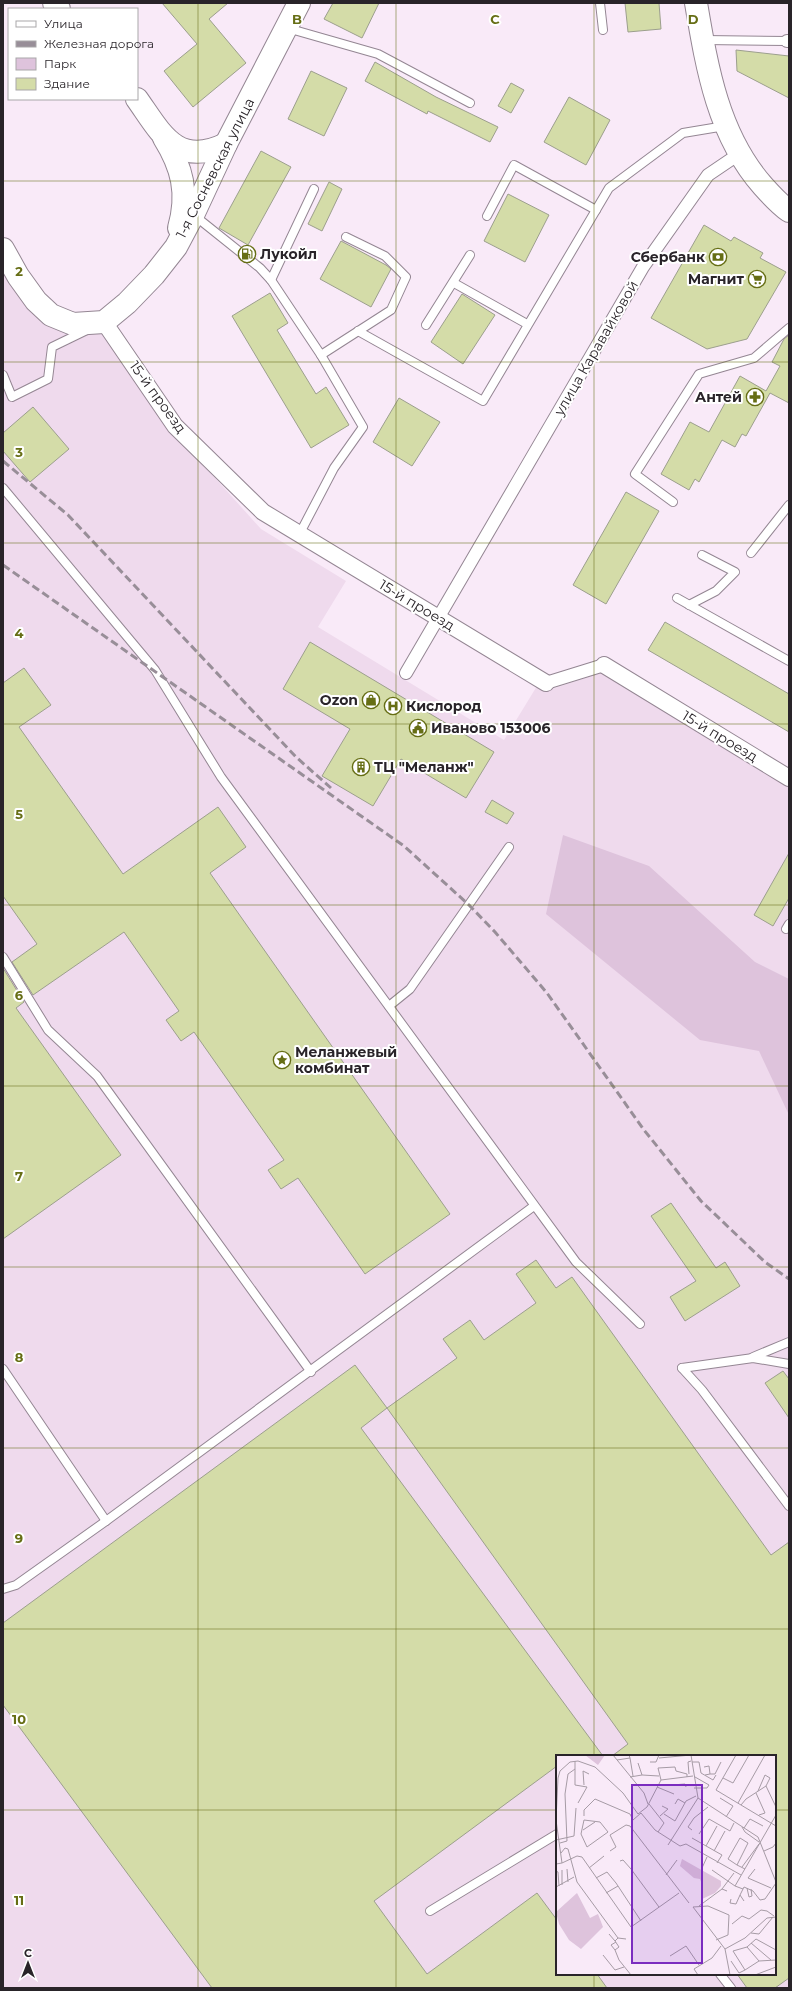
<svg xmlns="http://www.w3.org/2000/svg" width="792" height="1991" font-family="Montserrat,sans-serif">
<rect width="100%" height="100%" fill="#f9eaf8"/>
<!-- built -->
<path fill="#efdaed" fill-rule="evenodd" d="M3 252 33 301 103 326 170 428 261 529 346 581 318 627 504 740 537 686 546 691 603 672 789 784V1988H3ZM557 1756H775V1974H557Z"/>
<!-- green -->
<polygon fill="#dec3dc" points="563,835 649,866 755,962 789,979 789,1115 759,1051 700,1040 546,914"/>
<!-- building -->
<g fill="#d4dca8" stroke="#9c9f8d">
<polygon points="162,3 228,3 209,19 246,63 193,107 164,71 197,44"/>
<polygon points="333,3 379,3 362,38 324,19"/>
<polygon points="625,3 659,3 661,29 628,32"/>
<polygon points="736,50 789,56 789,98 737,71"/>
<polygon points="375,62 436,97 498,127 490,142 428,111 427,114 365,81"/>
<polygon points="311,71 347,88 324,136 288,119"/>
<polygon points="511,83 524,90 511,113 498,106"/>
<polygon points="569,97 610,120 586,165 544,142"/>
<polygon points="261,151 291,167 248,245 219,228"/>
<polygon points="329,182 342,189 322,231 308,224"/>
<polygon points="508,194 549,215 525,262 484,241"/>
<polygon points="704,225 731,241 734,237 763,253 760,258 786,272 747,339 707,349 651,318"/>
<polygon points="341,241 386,265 391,269 371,307 320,279"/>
<polygon points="270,293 288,323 277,330 316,394 326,387 349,425 311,448 232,316"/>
<polygon points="462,294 495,315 463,364 431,342"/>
<polygon points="789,335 789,403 770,393 746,436 742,434 735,447 722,440 699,482 695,479 689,490 661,474 690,422 709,432 740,376 766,391 780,366 772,362 784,339"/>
<polygon points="399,398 440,422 412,466 373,442"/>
<polygon points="33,407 69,449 30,482 3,451 3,433"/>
<polygon points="626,492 659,511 606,604 573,585"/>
<polygon points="665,622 789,694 789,732 648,650"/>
<polygon points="310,642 494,752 466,798 401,759 373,806 322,776 350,729 283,689"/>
<polygon points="24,668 51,705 19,727 123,874 218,807 246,847 210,873 450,1214 365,1274 298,1178 281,1189 268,1170 284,1160 194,1032 181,1041 166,1020 179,1011 124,932 33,995 12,962 37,944 3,896 3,683"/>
<polygon points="492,800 514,813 507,824 485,812"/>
<polygon points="789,853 789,898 773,926 754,915"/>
<polygon points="3,968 24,1002 16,1008 121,1155 3,1239"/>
<polygon points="671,1203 716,1268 725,1262 740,1286 685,1321 670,1297 696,1281 651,1216"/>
<polygon points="536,1260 556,1288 572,1277 771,1555 789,1542 789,1978 775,1988 747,1988 737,1974 775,1974 775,1756 612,1756 628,1744 387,1408 457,1358 443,1339 470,1320 484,1340 536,1303 516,1274"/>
<polygon points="355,1365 387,1408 361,1428 603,1756 557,1756 557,1766 374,1901 427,1974 537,1893 557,1920 557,1974 597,1974 607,1988 212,1988 3,1705 3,1623"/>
<polygon points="783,1371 789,1379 789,1418 765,1383"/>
</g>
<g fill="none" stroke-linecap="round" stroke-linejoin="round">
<defs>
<g id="service">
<polyline points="600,3 603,30"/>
<polyline points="287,28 378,54 470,103"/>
<polyline points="704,40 787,41"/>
<polyline points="195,216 260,268 271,280 321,355 363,427 334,468 300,533"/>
<polyline points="487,216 514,165 596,210"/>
<polyline points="271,280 314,189"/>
<polyline points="454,283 527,324"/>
<polyline points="426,325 470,255"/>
<polyline points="358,331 483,401 609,188 683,133 725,126"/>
<polyline points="321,355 391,310 406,277 385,256 346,237"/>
<polyline points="3,375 12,397 48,379 52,347 87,330"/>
<polyline points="3,488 155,670 221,777 576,1262 640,1324"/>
<polyline points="673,502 635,474 699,374 754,358 789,328"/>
<polyline points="751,553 789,505"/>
<polyline points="677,598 789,661"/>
<polyline points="689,605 716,591 735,572 702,555"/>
<polyline points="786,929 789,924"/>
<polyline points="3,957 48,1030 97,1076 311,1372"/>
<polyline points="389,1006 410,989 509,847"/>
<polyline points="753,1357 789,1342"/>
<polyline points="682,1368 702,1390 789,1506"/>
<polyline points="682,1368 753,1358 789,1364"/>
<polyline points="3,1369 106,1521"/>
<polyline points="3,1589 16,1585 106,1521 534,1206"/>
<polyline points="430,1911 557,1834"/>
<polyline points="720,1974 731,1988"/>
</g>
<g id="pedestrian">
<polyline points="787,41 789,41"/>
<polyline points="406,673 643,267 708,175 739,154"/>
<polyline points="546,683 604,665"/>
</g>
<g id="minor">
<polyline points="104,322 175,426 263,512 546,683"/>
<polyline points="604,665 789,778"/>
</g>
<g id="secondary">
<polyline points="54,3 59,9"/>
<path d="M696 3C707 68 718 135 763 186 771 195 779 204 789 211"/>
<path d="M137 99C161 133 177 168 226 144"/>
<path d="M164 138C182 167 189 193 179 228"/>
<polyline points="3,249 18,276 36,301 51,315 73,324 104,322 127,303 154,275 176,247 193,215 226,144 299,3"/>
</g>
</defs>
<!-- service casing -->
<use href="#service" stroke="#948693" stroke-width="10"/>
<!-- pedestrian casing -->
<use href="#pedestrian" stroke="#948693" stroke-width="14"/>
<!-- minor casing -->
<use href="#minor" stroke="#948693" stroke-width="18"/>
<!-- secondary casing -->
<use href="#secondary" stroke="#948693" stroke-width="24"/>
<!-- service -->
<use href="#service" stroke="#fff" stroke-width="8"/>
<!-- pedestrian -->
<use href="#pedestrian" stroke="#fff" stroke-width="12"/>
<!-- minor -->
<use href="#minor" stroke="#fff" stroke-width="16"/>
<!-- secondary -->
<use href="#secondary" stroke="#fff" stroke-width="22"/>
<!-- rail -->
<g stroke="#988e98" stroke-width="3" stroke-dasharray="8 4" stroke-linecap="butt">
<polyline points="3,461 68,515 296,757 331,788"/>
<polyline points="3,565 404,846 469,905 495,932 547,993 644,1130 701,1201 765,1262 789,1279"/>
</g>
</g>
<!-- grid -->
<path fill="none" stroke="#666e15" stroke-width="1" stroke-opacity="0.55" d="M198 3V1988M396 3V1988M594 3V1756M3 181H789M3 362H789M3 543H789M3 724H789M3 905H789M3 1086H789M3 1267H789M3 1448H789M3 1629H789M3 1810H557M775 1810H789M594 1974V1988"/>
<!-- icons -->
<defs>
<symbol id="fuel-ring" viewBox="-11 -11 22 22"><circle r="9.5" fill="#fff" stroke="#666e15" stroke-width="1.5"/><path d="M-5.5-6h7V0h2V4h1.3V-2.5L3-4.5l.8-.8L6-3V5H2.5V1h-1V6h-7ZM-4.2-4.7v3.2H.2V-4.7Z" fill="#666e15"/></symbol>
<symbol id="bank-ring" viewBox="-11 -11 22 22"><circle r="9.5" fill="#fff" stroke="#666e15" stroke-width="1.5"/><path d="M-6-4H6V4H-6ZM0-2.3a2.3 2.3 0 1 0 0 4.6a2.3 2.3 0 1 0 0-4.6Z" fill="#666e15"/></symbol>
<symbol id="supermarket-ring" viewBox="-11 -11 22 22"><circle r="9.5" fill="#fff" stroke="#666e15" stroke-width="1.5"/><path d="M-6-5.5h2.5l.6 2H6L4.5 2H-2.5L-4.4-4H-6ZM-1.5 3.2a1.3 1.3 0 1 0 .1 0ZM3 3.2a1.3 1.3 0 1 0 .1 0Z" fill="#666e15"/></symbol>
<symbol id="pharmacy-ring" viewBox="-11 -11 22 22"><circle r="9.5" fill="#fff" stroke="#666e15" stroke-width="1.5"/><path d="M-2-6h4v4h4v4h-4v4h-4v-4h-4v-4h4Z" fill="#666e15"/></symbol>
<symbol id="shop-ring" viewBox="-11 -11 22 22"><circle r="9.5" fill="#fff" stroke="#666e15" stroke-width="1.5"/><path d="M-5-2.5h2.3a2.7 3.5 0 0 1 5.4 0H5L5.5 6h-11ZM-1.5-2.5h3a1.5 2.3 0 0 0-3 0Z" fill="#666e15"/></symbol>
<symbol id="hospital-ring" viewBox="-11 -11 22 22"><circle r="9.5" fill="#fff" stroke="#666e15" stroke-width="1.5"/><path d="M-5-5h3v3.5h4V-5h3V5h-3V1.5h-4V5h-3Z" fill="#666e15"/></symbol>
<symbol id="civic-ring" viewBox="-11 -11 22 22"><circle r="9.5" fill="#fff" stroke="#666e15" stroke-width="1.5"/><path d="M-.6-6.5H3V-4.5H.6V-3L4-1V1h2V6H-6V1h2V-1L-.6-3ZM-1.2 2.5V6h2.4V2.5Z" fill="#666e15"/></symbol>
<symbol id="building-ring" viewBox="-11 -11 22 22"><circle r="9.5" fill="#fff" stroke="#666e15" stroke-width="1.5"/><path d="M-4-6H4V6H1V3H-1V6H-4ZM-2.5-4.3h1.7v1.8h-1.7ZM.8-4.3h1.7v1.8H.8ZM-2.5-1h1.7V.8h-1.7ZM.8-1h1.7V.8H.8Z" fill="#666e15"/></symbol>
<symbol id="sight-ring" viewBox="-11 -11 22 22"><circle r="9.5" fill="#fff" stroke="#666e15" stroke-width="1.5"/><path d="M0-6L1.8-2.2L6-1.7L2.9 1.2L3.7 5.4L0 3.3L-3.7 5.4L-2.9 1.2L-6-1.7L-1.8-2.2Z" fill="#666e15"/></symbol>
</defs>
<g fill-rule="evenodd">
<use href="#fuel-ring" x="237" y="244" width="20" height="20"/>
<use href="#bank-ring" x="708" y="247" width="20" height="20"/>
<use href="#supermarket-ring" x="747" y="269" width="20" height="20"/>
<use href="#pharmacy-ring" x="745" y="387" width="20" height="20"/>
<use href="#shop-ring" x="361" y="690" width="20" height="20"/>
<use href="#hospital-ring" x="383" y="696" width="20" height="20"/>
<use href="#civic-ring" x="408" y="718" width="20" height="20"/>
<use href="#building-ring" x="351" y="757" width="20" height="20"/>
<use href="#sight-ring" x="272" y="1050" width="20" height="20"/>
</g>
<g text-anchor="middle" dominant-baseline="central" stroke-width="4" stroke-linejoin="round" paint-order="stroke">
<!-- street labels -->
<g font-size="14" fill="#292429" stroke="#fff">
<text transform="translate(215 168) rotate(-63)">1-я Сосневская улица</text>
<text transform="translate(596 348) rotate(-60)">улица Каравайковой</text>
<text transform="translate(158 397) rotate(54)">15-й проезд</text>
<text transform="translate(417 605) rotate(31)">15-й проезд</text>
<text transform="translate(720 736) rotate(31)">15-й проезд</text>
</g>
<!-- poi labels -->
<g font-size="14" font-weight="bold" fill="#292429" stroke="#fff" text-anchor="start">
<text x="260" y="254">Лукойл</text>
<text x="705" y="257" text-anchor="end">Сбербанк</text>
<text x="744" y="279" text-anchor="end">Магнит</text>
<text x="742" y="397" text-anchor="end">Антей</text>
<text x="358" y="700" text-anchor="end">Ozon</text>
<text x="406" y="706">Кислород</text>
<text x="431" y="728">Иваново 153006</text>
<text x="374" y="767">ТЦ "Меланж"</text>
<text x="295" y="1052">Меланжевый<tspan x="295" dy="16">комбинат</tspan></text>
</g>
</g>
<!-- overview -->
<g transform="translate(556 1755)">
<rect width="220" height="220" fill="#f9eaf8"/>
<path d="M29 0H49L42 10ZM126 104 165 126V131L159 138 146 144 147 132 144 124 138 123 124 111ZM21 138 34 163 42 159 47 172 25 194 13 185 3 169 0 157Z" fill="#dec3dc"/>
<path fill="none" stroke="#a69ba5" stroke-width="1" d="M57 0 88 38 92 49M135 0 142 43 202 82 220 127M180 0 160 35 220 71M74 3 77 21M103 3 135 0M61 5 74 3 73 0M19 6V30L31 32 22 48M94 7H100L103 0M136 7H143L145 18 157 25 160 20M148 12 153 11 154 19 149 20M133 19 132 7 135 6M154 19H159L165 7M86 20 103 21M74 22 86 20 82 8M167 23 177 28 193 0M105 25 102 13 119 12 120 16 131 19V22M28 30 27 16 33 19M116 30 129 29 130 32M101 32 118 39M138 33H151L153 30 139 22M202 36 209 20 214 23 210 31M200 38 209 58 203 60M164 43 177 51 170 62M182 48 209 0M93 49 108 68 102 77M119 49 122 44 129 48M185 50 190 44 210 31 220 52M108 59 119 66 130 46 140 41M28 61V55L39 44 74 59 77 65 85 58 99 75 124 91 130 89 185 120M104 61 112 54 106 51M28 65 44 67 52 77 31 92 25 79ZM186 72 189 77 203 87M188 73 194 64 207 71M27 75 39 67M136 75 132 72 138 63 152 52M143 79 153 64 174 76 178 68M136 83 166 100 161 108M0 85 18 81 20 53M4 88 11 86 9 39 12 19 19 14M112 90 142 43M150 91 161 71M54 96 60 92 54 80 70 70 74 71 133 148M158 96 169 76M208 96 217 92 220 88M5 98 9 93 12 94 21 127 62 183 70 184M64 106 67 105 75 114 103 152M6 108 21 101 26 102 75 172 123 138M0 109 6 108 0 65 2 23 4 16 14 7 22 6 39 12 67 38 82 59 91 52 105 25 137 21M181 110 192 88 184 83 172 104 181 110 189 114M186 112 203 89M33 113 48 101M146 113 151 102M11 114 12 127M199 114 192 123 215 133M6 115V130M156 115 179 131M0 116 2 117 3 131M110 120 121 105M40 123 51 117 60 128 62 131 50 138M62 131 85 166M0 132 18 122M191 133 193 142 196 141 195 134M166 134 178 118M187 134 179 131 220 60M175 144 174 148 180 149 184 140M188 146 184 140 188 132 197 136 204 145 209 144 220 128M143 151 166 134 171 136M137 152 169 194 174 220M137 152 152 151 173 160 172 180 160 185M176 169 186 161 193 164 205 155 211 156 218 161M195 178 203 179 217 162M53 179 59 186 62 183M59 186 63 192 59 195 63 205 75 220M195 188 215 205M191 192 203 206M169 194 189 183 211 163 220 162M59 195 55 190 60 187M220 195 200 184 191 192 177 196 189 215 203 206 220 205M47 200 59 215 68 212M114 201 130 191 143 210M175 206 183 218 189 215M142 220 138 214 156 203 165 191M199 220 220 212"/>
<path fill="#7b2cbf" fill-opacity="0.15" stroke="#7b2cbf" stroke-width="2" d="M76 30H146V208H76Z"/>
<rect width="220" height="220" fill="none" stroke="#292429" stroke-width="2"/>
</g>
<g font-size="13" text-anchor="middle" font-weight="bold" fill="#666e15" stroke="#fff" stroke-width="4" stroke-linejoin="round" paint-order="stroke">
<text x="297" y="24">B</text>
<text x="495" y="24">C</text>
<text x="693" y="24">D</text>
<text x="19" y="276">2</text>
<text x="19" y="457">3</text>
<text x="19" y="638">4</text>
<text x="19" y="819">5</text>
<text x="19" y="1000">6</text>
<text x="19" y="1181">7</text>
<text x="19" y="1362">8</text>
<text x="19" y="1543">9</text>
<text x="19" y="1724">10</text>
<text x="19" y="1905">11</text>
</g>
<!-- border -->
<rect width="792" height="1991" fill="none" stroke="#292429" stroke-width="8"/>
<!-- legend -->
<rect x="8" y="8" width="130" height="92" fill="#ffffff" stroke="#a9a7a9"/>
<rect x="16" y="21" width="20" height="6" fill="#ffffff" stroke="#a9a7a9"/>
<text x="44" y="28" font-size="12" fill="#292429">Улица</text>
<rect x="16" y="41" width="20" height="6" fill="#988e98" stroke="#a9a7a9"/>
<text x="44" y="48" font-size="12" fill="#292429">Железная дорога</text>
<rect x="16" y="58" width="20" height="12" fill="#dec3dc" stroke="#a9a7a9"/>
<text x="44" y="68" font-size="12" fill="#292429">Парк</text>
<rect x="16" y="78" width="20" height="12" fill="#d4dca8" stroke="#a9a7a9"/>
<text x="44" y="88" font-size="12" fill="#292429">Здание</text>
<!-- north arrow -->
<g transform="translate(28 1963)" stroke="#ffffff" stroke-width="3" paint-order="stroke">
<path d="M0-3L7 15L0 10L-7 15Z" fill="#292429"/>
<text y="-6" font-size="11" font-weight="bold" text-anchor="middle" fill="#292429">С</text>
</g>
</svg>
